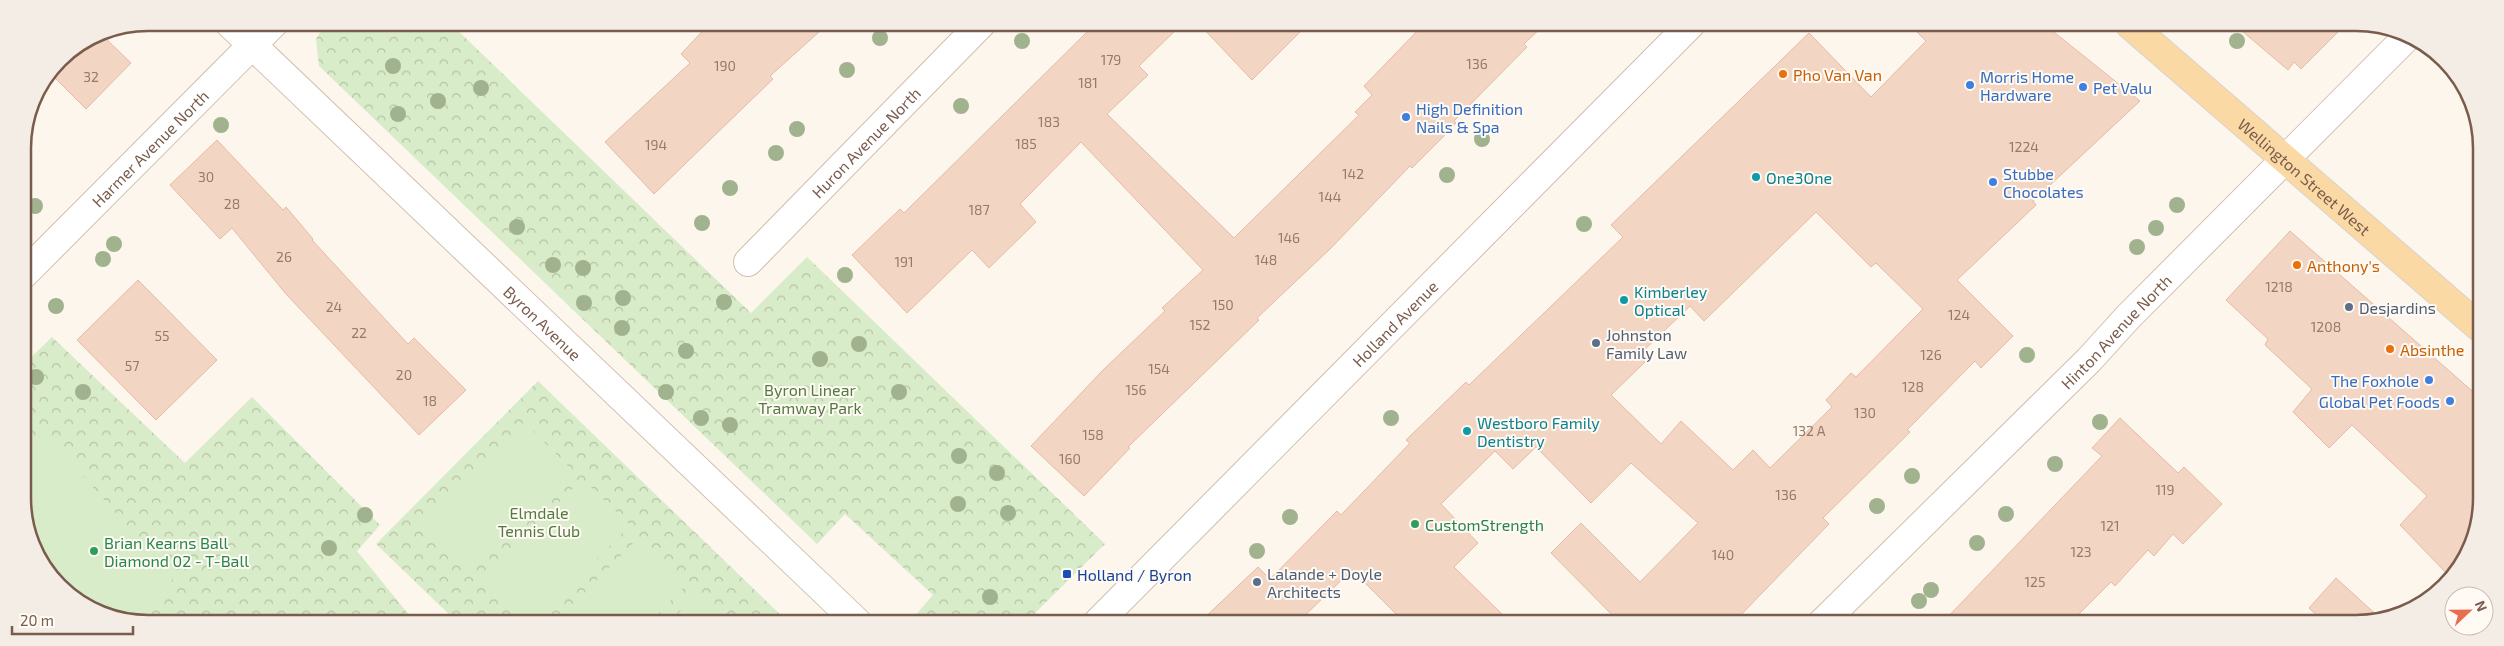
<svg xmlns="http://www.w3.org/2000/svg" width="2504" height="646" font-family="'Exo 2',sans-serif">
<defs>
<pattern id="park-crowns" width="20" height="18" patternUnits="userSpaceOnUse" patternTransform="scale(1.25)"><rect width="20" height="18" fill="#d8ecc9"/><path d="M2 6a3 3 0 1 1 6 0M12 15a3 3 0 1 1 6 0" fill="none" stroke="#b4c2a5"/></pattern>
</defs>
<rect width="100%" height="100%" fill="#fdf6ec"/>
<!-- park -->
<g fill="url(#park-crowns)">
<polygon points="326,23 450,23 751,313 807,257 1105,544 1026,622 915,622 912,619 933,595 845,514 817,544 319,66 316,39"/>
<polygon points="52,337 185,463 252,397 380,525 357,551 414,621 123,621 59,587 25,523 24,364"/>
<polygon points="538,381 788,622 456,621 376,544"/>
</g>
<!-- pitch -->
<g fill="#d8ecc9">
<polygon points="524,422 571,469 471,573 423,526"/>
<polygon points="38,437 50,438 173,579 135,621 123,621 59,587 25,523 25,443"/>
<polygon points="582,479 630,525 536,621 521,621 481,582"/>
<polygon points="640,536 688,583 650,622 557,621"/>
<polygon points="698,593 727,622 670,622"/>
</g>
<!-- building -->
<g fill="#f3d5c3" stroke="#e6bba3" fill-rule="evenodd">
<polygon points="710,23 829,23 770,76 773,79 654,194 605,142 690,63 681,54"/>
<polygon points="1095,24 1182,24 1139,66 1148,75 1107,114 1234,238 1359,115 1355,112 1372,95 1364,86 1424,24 1545,24 1524,44 1527,47 1454,121 1456,123 1442,138 1412,168 1410,166 1330,249 1257,318 1259,320 1128,447 1130,448 1084,496 1031,446 1103,370 1165,311 1162,308 1203,270 1081,142 1020,204 1036,222 989,268 972,250 907,313 852,255 900,209 904,213"/>
<polygon points="1199,24 1308,24 1252,80"/>
<path d="M1909 24 2045 25 2140 101 2033 201 2036 205 1957 280 2013 336 1981 368 1975 361 1907 430 1910 432 1823 518 1829 524 1733 623H1620L1551 553 1581 523 1640 582 1698 523 1631 463 1591 503 1536 447 1513 469 1495 451 1441 504 1478 543 1454 567 1510 622H1404L1352 570 1298 622H1200L1258 567 1270 579 1337 511 1341 515 1410 443 1406 440 1466 382 1469 385 1623 237 1611 225 1809 33 1871 97 1926 41ZM1816 212 1871 267 1876 263 1923 309 1856 377 1851 373 1826 400 1832 407 1770 468 1753 450 1733 470 1681 421 1661 444 1611 395 1645 362 1638 356 1690 306 1704 321Z"/>
<polygon points="2235,25 2345,25 2301,69 2294,62 2288,70"/>
<polygon points="94,36 104,37 131,63 86,109 50,73 59,59"/>
<polygon points="217,140 283,210 286,207 313,239 312,240 408,344 414,338 466,390 419,435 286,294 232,228 220,239 170,185"/>
<polygon points="2290,231 2479,397 2479,523 2465,561 2451,578 2400,525 2427,496 2352,425 2329,448 2293,412 2312,389 2265,345 2268,339 2226,300"/>
<polygon points="138,280 217,360 156,420 77,340"/>
<polygon points="2120,418 2178,473 2184,467 2222,504 2183,544 2173,534 2154,556 2148,550 2115,586 2111,582 2070,623 1942,623 2102,456 2092,448"/>
<polygon points="2336,578 2381,619 2364,623 2325,623 2309,608"/>
</g>
<g fill="none" stroke-linecap="round" stroke-linejoin="round">
<defs>
<g id="minor">
<path id="s1" d="M229 23 857 622"/>
<path id="s2" d="M748 262 982 23"/>
<path id="s3" d="M24 274 274 23"/>
<path id="s4" d="M1098 622 1691 24"/>
<path id="s5" d="M1822 623 2089 360 2128 317 2406 38"/>
</g>
<g id="major">
<path id="s6" d="M2130 25 2479 327"/>
</g>
</defs>
<!-- minor casing -->
<use href="#minor" stroke="#d1beb0" stroke-width="30"/>
<!-- major casing -->
<use href="#major" stroke="#dad1cd" stroke-width="30"/>
<!-- minor -->
<use href="#minor" stroke="#fff" stroke-width="28"/>
<!-- major -->
<use href="#major" stroke="#fbd9a5" stroke-width="28"/>
</g>
<!-- trees -->
<g fill="#a0b28e">
<circle cx="880" cy="38" r="8"/>
<circle cx="1022" cy="41" r="8"/>
<circle cx="2237" cy="41" r="8"/>
<circle cx="393" cy="66" r="8"/>
<circle cx="847" cy="70" r="8"/>
<circle cx="481" cy="88" r="8"/>
<circle cx="438" cy="101" r="8"/>
<circle cx="961" cy="106" r="8"/>
<circle cx="398" cy="114" r="8"/>
<circle cx="221" cy="125" r="8"/>
<circle cx="797" cy="129" r="8"/>
<circle cx="1482" cy="139" r="8"/>
<circle cx="776" cy="153" r="8"/>
<circle cx="1447" cy="175" r="8"/>
<circle cx="730" cy="188" r="8"/>
<circle cx="2177" cy="205" r="8"/>
<circle cx="35" cy="206" r="8"/>
<circle cx="702" cy="223" r="8"/>
<circle cx="1584" cy="224" r="8"/>
<circle cx="517" cy="227" r="8"/>
<circle cx="2156" cy="228" r="8"/>
<circle cx="114" cy="244" r="8"/>
<circle cx="2137" cy="247" r="8"/>
<circle cx="103" cy="259" r="8"/>
<circle cx="553" cy="265" r="8"/>
<circle cx="583" cy="268" r="8"/>
<circle cx="845" cy="275" r="8"/>
<circle cx="623" cy="298" r="8"/>
<circle cx="724" cy="302" r="8"/>
<circle cx="584" cy="303" r="8"/>
<circle cx="56" cy="306" r="8"/>
<circle cx="622" cy="328" r="8"/>
<circle cx="859" cy="344" r="8"/>
<circle cx="686" cy="351" r="8"/>
<circle cx="2027" cy="355" r="8"/>
<circle cx="820" cy="359" r="8"/>
<circle cx="36" cy="377" r="8"/>
<circle cx="83" cy="392" r="8"/>
<circle cx="666" cy="392" r="8"/>
<circle cx="899" cy="392" r="8"/>
<circle cx="701" cy="418" r="8"/>
<circle cx="1391" cy="418" r="8"/>
<circle cx="2100" cy="422" r="8"/>
<circle cx="730" cy="425" r="8"/>
<circle cx="959" cy="456" r="8"/>
<circle cx="2055" cy="464" r="8"/>
<circle cx="997" cy="473" r="8"/>
<circle cx="1912" cy="476" r="8"/>
<circle cx="958" cy="504" r="8"/>
<circle cx="1877" cy="506" r="8"/>
<circle cx="1008" cy="513" r="8"/>
<circle cx="2006" cy="514" r="8"/>
<circle cx="365" cy="515" r="8"/>
<circle cx="1290" cy="517" r="8"/>
<circle cx="1977" cy="543" r="8"/>
<circle cx="329" cy="548" r="8"/>
<circle cx="1257" cy="551" r="8"/>
<circle cx="1931" cy="590" r="8"/>
<circle cx="990" cy="597" r="8"/>
<circle cx="1919" cy="601" r="8"/>
</g>
<!-- markers -->
<g fill="#e8710a" stroke="#fffaf3" stroke-width="2">
<circle cx="1783" cy="74" r="5"/>
<circle cx="2297" cy="265" r="5"/>
<circle cx="2390" cy="349" r="5"/>
</g>
<g fill="#3f7fe0" stroke="#fffaf3" stroke-width="2">
<circle cx="1970" cy="85" r="5"/>
<circle cx="2083" cy="87" r="5"/>
<circle cx="1406" cy="117" r="5"/>
<circle cx="1993" cy="182" r="5"/>
<circle cx="2429" cy="380" r="5"/>
<circle cx="2450" cy="401" r="5"/>
</g>
<g fill="#0f9aa8" stroke="#fffaf3" stroke-width="2">
<circle cx="1756" cy="177" r="5"/>
<circle cx="1624" cy="300" r="5"/>
<circle cx="1467" cy="431" r="5"/>
</g>
<g fill="#5c6f8a" stroke="#fffaf3" stroke-width="2">
<circle cx="2349" cy="307" r="5"/>
<circle cx="1596" cy="343" r="5"/>
<circle cx="1257" cy="582" r="5"/>
</g>
<g fill="#2e9e5b" stroke="#fffaf3" stroke-width="2">
<circle cx="1415" cy="524" r="5"/>
<circle cx="94" cy="551" r="5"/>
</g>
<rect fill="#1a4fb4" stroke="#fffaf3" stroke-width="2" x="1062" y="569" width="10" height="10" rx="2.5"/>
<g text-anchor="middle" dominant-baseline="central" stroke-width="4" stroke-linejoin="round" paint-order="stroke">
<!-- number labels -->
<g font-size="14" fill="#987a6a">
<text x="1111" y="59">179</text>
<text x="1477" y="63">136</text>
<text x="725" y="65">190</text>
<text x="91" y="76">32</text>
<text x="1088" y="82">181</text>
<text x="1049" y="121">183</text>
<text x="1026" y="143">185</text>
<text x="656" y="144">194</text>
<text x="2024" y="146">1224</text>
<text x="1353" y="173">142</text>
<text x="206" y="176">30</text>
<text x="1330" y="196">144</text>
<text x="232" y="203">28</text>
<text x="979" y="209">187</text>
<text x="1289" y="237">146</text>
<text x="284" y="256">26</text>
<text x="1266" y="259">148</text>
<text x="904" y="261">191</text>
<text x="2279" y="286">1218</text>
<text x="1223" y="304">150</text>
<text x="334" y="306">24</text>
<text x="1959" y="314">124</text>
<text x="1200" y="324">152</text>
<text x="2326" y="326">1208</text>
<text x="359" y="332">22</text>
<text x="162" y="335">55</text>
<text x="1931" y="354">126</text>
<text x="132" y="365">57</text>
<text x="1159" y="368">154</text>
<text x="404" y="374">20</text>
<text x="1913" y="386">128</text>
<text x="1136" y="389">156</text>
<text x="430" y="400">18</text>
<text x="1865" y="412">130</text>
<text x="1809" y="430">132 A</text>
<text x="1093" y="434">158</text>
<text x="1070" y="458">160</text>
<text x="2165" y="489">119</text>
<text x="1786" y="494">136</text>
<text x="2110" y="525">121</text>
<text x="2081" y="551">123</text>
<text x="1723" y="554">140</text>
<text x="2035" y="581">125</text>
</g>
<!-- food labels -->
<g font-size="16" fill="#c56008" stroke="#fffaf3" text-anchor="start">
<text x="1793" y="74">Pho Van Van</text>
<text x="2307" y="265">Anthony's</text>
<text x="2400" y="349">Absinthe</text>
</g>
<!-- shop labels -->
<g font-size="16" fill="#366cbe" stroke="#fffaf3" text-anchor="start">
<text x="1980" y="76">Morris Home<tspan x="1980" dy="18">Hardware</tspan></text>
<text x="2093" y="87">Pet Valu</text>
<text x="1416" y="108">High Definition<tspan x="1416" dy="18">Nails &amp; Spa</tspan></text>
<text x="2003" y="173">Stubbe<tspan x="2003" dy="18">Chocolates</tspan></text>
<text x="2419" y="380" text-anchor="end">The Foxhole</text>
<text x="2440" y="401" text-anchor="end">Global Pet Foods</text>
</g>
<!-- street labels -->
<g font-size="16" fill="#7a5c4d" stroke="#fffaf3">
<text stroke="none"><textPath href="#s2" startOffset="168">Huron Avenue North</textPath></text>
<text stroke="none"><textPath href="#s3" startOffset="178">Harmer Avenue North</textPath></text>
<text stroke="none"><textPath href="#s6" startOffset="231">Wellington Street West</textPath></text>
<text stroke="none"><textPath href="#s1" startOffset="434">Byron Avenue</textPath></text>
<text stroke="none"><textPath href="#s4" startOffset="421">Holland Avenue</textPath></text>
<text stroke="none"><textPath href="#s5" startOffset="414">Hinton Avenue North</textPath></text>
</g>
<!-- culture labels -->
<g font-size="16" fill="#0d838f" stroke="#fffaf3" text-anchor="start">
<text x="1766" y="177">One3One</text>
<text x="1634" y="291">Kimberley<tspan x="1634" dy="18">Optical</tspan></text>
<text x="1477" y="422">Westboro Family<tspan x="1477" dy="18">Dentistry</tspan></text>
</g>
<!-- service labels -->
<g font-size="16" fill="#4e5e75" stroke="#fffaf3" text-anchor="start">
<text x="2359" y="307">Desjardins</text>
<text x="1606" y="334">Johnston<tspan x="1606" dy="18">Family Law</tspan></text>
<text x="1267" y="573">Lalande + Doyle<tspan x="1267" dy="18">Architects</tspan></text>
</g>
<!-- park labels -->
<g font-size="16" fill="#537a41" stroke="#fffaf3">
<text x="810" y="389">Byron Linear<tspan x="810" dy="18">Tramway Park</tspan></text>
<text x="539" y="512">Elmdale<tspan x="539" dy="18">Tennis Club</tspan></text>
</g>
<!-- leisure labels -->
<g font-size="16" fill="#27864d" stroke="#fffaf3" text-anchor="start">
<text x="1425" y="524">CustomStrength</text>
<text x="104" y="542">Brian Kearns Ball<tspan x="104" dy="18">Diamond 02 - T-Ball</tspan></text>
</g>
<!-- transit labels -->
<g font-size="16" fill="#164399" stroke="#fffaf3" text-anchor="start">
<text x="1077" y="574">Holland / Byron</text>
</g>
</g>
<!-- crop -->
<path d="M0 0H2504V646H0ZM148 31H2356A117 117 0 0 1 2473 148V498A117 117 0 0 1 2356 615H148A117 117 0 0 1 31 498V148A117 117 0 0 1 148 31Z" fill="#f4ede6" fill-rule="evenodd"/>
<path fill="none" stroke="#7a5c4d" stroke-width="2.5" d="M148 31H2356A117 117 0 0 1 2473 148V498A117 117 0 0 1 2356 615H148A117 117 0 0 1 31 498V148A117 117 0 0 1 148 31Z"/>
<!-- north arrow -->
<g transform="translate(2469 611) rotate(68)"><circle r="24" fill="#fffaf3" stroke="#cabbb1"/>
<path d="M0-4L9 19L0 12L-9 19Z" fill="#e76f51"/>
<text y="-8" font-size="14" font-weight="bold" text-anchor="middle" fill="#7a5c4d">N</text>
</g>
<!-- scale -->
<path d="M12 626v8h121v-8" fill="none" stroke="#7a5c4d" stroke-width="2.5"/>
<text x="20" y="626" font-size="15" fill="#7a5c4d" stroke="#fffaf3" stroke-width="4" paint-order="stroke">20 m</text>
</svg>
